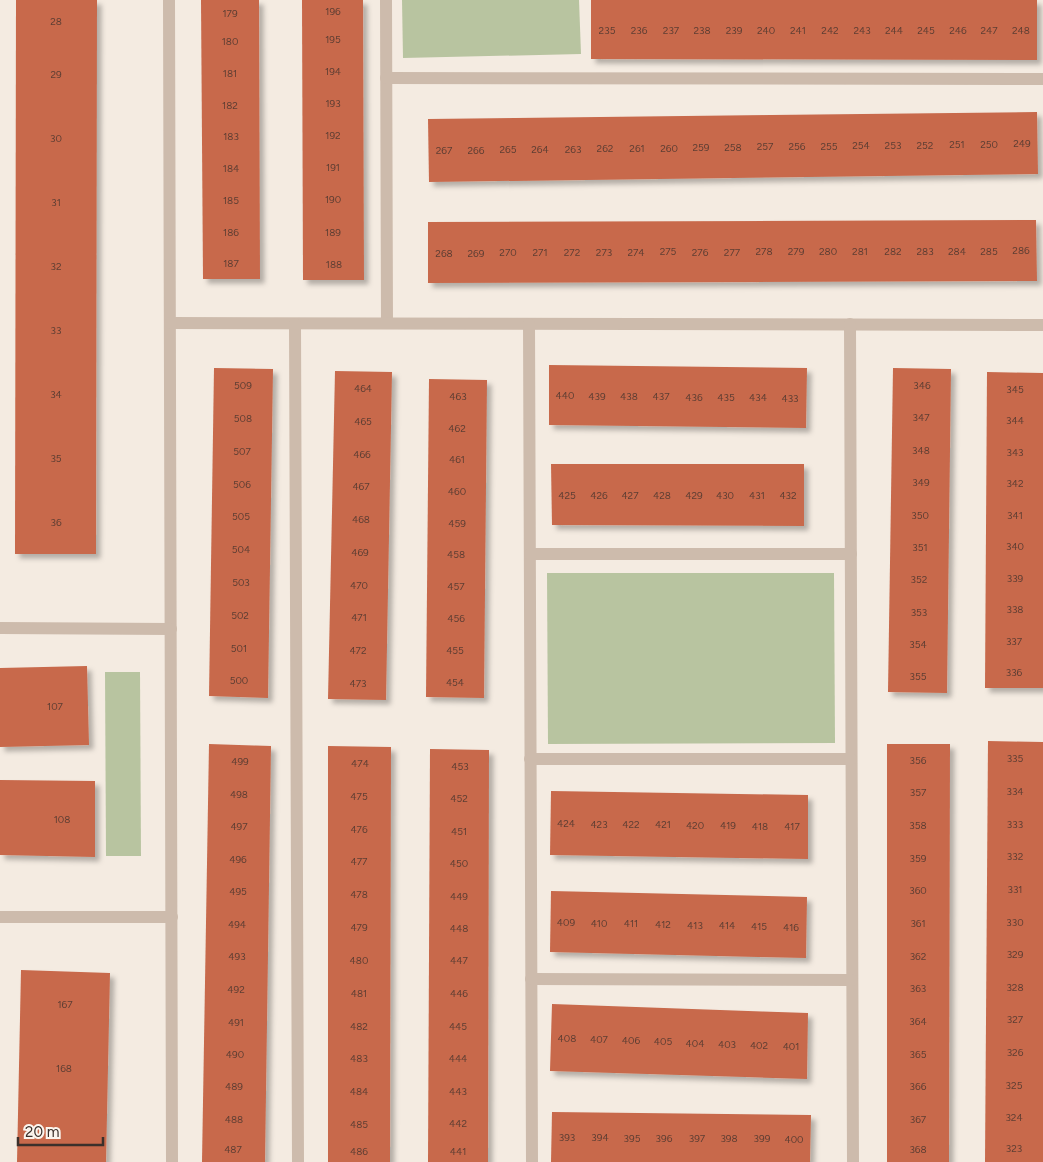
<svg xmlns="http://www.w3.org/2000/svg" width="1043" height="1162" font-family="Figtree,sans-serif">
<defs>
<filter id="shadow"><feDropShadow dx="4.5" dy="4.5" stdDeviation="2.5" flood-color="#0004"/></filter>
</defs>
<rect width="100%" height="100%" fill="#f4ebe1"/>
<!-- green -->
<g fill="#b8c4a0">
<polygon points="402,0 579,0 581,54 403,58"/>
<polygon points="547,573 834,573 835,743 548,744"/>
<polygon points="105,672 140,672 141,856 106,856"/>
</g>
<!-- building -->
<g fill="#c8694b" filter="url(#shadow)">
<polygon points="16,0 97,0 96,554 15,554"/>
<polygon points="201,0 259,0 260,279 203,279"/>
<polygon points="302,0 363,0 364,280 303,280"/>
<polygon points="591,0 1037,0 1037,60 591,59"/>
<polygon points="1037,112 1038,174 429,182 428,119"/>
<polygon points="1036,220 1037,281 428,283 428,222"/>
<polygon points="549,365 807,368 806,428 549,425"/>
<polygon points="214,368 273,369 268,698 209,696"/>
<polygon points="893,368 951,369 947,693 888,692"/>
<polygon points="335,371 392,372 386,700 328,699"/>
<polygon points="987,372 1043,373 1043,688 985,688"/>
<polygon points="429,379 487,380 484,698 426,697"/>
<polygon points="551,464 804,464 804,526 552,525"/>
<polygon points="87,666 89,745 0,747 0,668"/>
<polygon points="988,741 1043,742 1043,1162 985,1162"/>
<polygon points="209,744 271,746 265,1162 202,1162"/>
<polygon points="887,744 950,744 949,1162 887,1162"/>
<polygon points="328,746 391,747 390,1162 328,1162"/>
<polygon points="430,749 489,750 488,1162 428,1162"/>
<polygon points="0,780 95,781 95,857 0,855"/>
<polygon points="551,791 808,795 808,859 550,855"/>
<polygon points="551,891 807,897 806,958 550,952"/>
<polygon points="21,970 110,973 106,1162 17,1162"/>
<polygon points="552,1004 808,1013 807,1079 550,1071"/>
<polygon points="552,1112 811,1115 810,1162 551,1162"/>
</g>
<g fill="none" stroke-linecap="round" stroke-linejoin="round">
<!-- street -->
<g stroke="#cdbbac" stroke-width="12">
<polyline points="169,0 172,1162"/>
<polyline points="386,0 387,323"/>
<polyline points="386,78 1043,79"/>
<polyline points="170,323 1043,325"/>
<polyline points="295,324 298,1162"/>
<polyline points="529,324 532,1162"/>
<polyline points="850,324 853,1162"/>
<polyline points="530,554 851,554"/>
<polyline points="0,628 171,629"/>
<polyline points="530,759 851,759"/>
<polyline points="0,917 172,917"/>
<polyline points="531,979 852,980"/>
</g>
</g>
<g text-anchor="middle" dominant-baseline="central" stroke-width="4.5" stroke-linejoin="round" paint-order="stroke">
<!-- number labels -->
<g font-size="10" fill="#5e3e33">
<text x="333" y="11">196</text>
<text x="230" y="13">179</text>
<text x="56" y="21">28</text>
<text x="607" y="30">235</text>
<text x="639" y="30">236</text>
<text x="671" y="30">237</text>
<text x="702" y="30">238</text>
<text x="734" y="30">239</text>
<text x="766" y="30">240</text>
<text x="798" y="30">241</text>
<text x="830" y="30">242</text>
<text x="862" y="30">243</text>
<text x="894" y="30">244</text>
<text x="926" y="30">245</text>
<text x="958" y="30">246</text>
<text x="989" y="30">247</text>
<text x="1021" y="30">248</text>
<text x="333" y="39">195</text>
<text x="230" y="41">180</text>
<text x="333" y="71">194</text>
<text x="230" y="73">181</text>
<text x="56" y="74">29</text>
<text x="333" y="103">193</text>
<text x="230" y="105">182</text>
<text x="333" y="135">192</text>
<text x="231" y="136">183</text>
<text x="56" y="138">30</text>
<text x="1022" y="143">249</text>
<text x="957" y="144">251</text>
<text x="989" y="144">250</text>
<text x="861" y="145">254</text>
<text x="893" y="145">253</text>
<text x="925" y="145">252</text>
<text x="765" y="146">257</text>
<text x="797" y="146">256</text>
<text x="829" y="146">255</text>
<text x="701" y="147">259</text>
<text x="733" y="147">258</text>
<text x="605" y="148">262</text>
<text x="637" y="148">261</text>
<text x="669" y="148">260</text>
<text x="508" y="149">265</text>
<text x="540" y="149">264</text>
<text x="573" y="149">263</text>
<text x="444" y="150">267</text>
<text x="476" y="150">266</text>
<text x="333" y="167">191</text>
<text x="231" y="168">184</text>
<text x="333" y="199">190</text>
<text x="231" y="200">185</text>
<text x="56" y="202">31</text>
<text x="231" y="232">186</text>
<text x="333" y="232">189</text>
<text x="1021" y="250">286</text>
<text x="668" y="251">275</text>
<text x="764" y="251">278</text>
<text x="796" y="251">279</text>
<text x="828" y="251">280</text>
<text x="860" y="251">281</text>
<text x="893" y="251">282</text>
<text x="925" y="251">283</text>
<text x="957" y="251">284</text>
<text x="989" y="251">285</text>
<text x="508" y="252">270</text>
<text x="540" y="252">271</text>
<text x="572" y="252">272</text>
<text x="604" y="252">273</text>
<text x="636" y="252">274</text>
<text x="700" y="252">276</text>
<text x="732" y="252">277</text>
<text x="444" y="253">268</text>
<text x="476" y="253">269</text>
<text x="231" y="263">187</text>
<text x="334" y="264">188</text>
<text x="56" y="266">32</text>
<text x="56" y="330">33</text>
<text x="243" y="385">509</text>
<text x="922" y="385">346</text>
<text x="363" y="388">464</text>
<text x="1015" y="389">345</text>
<text x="56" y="394">34</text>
<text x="565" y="395">440</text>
<text x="458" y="396">463</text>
<text x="597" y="396">439</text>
<text x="629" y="396">438</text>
<text x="661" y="396">437</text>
<text x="694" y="397">436</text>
<text x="726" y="397">435</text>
<text x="758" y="397">434</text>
<text x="790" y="398">433</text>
<text x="921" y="417">347</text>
<text x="243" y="418">508</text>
<text x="1015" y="420">344</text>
<text x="363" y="421">465</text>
<text x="457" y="428">462</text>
<text x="921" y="450">348</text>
<text x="242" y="451">507</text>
<text x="1015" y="452">343</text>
<text x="362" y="454">466</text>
<text x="56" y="458">35</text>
<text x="457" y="459">461</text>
<text x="921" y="482">349</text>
<text x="1015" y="483">342</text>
<text x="242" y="484">506</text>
<text x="361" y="486">467</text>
<text x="457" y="491">460</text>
<text x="567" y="495">425</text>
<text x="599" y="495">426</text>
<text x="630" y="495">427</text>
<text x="662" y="495">428</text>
<text x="694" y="495">429</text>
<text x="725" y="495">430</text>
<text x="757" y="495">431</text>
<text x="788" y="495">432</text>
<text x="920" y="515">350</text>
<text x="1015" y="515">341</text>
<text x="241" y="516">505</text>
<text x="361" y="519">468</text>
<text x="56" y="522">36</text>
<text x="457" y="523">459</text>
<text x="1015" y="546">340</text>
<text x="920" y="547">351</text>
<text x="241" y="549">504</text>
<text x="360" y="552">469</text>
<text x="456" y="554">458</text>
<text x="1015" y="578">339</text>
<text x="919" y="579">352</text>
<text x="241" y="582">503</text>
<text x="359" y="585">470</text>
<text x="456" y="586">457</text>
<text x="1015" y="609">338</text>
<text x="919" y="612">353</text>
<text x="240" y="615">502</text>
<text x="359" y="617">471</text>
<text x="456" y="618">456</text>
<text x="1014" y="641">337</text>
<text x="918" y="644">354</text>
<text x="239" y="648">501</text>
<text x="358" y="650">472</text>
<text x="455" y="650">455</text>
<text x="1014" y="672">336</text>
<text x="918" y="676">355</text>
<text x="239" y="680">500</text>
<text x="455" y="682">454</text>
<text x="358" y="683">473</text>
<text x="55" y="706">107</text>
<text x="1015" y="758">335</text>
<text x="918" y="760">356</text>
<text x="240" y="761">499</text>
<text x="360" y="763">474</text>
<text x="460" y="766">453</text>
<text x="1015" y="791">334</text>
<text x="918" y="792">357</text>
<text x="239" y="794">498</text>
<text x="359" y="796">475</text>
<text x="459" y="798">452</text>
<text x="62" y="819">108</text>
<text x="566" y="823">424</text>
<text x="599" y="824">423</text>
<text x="631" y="824">422</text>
<text x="663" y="824">421</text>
<text x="1015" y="824">333</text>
<text x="695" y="825">420</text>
<text x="728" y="825">419</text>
<text x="918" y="825">358</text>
<text x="239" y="826">497</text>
<text x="760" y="826">418</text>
<text x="792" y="826">417</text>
<text x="359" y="829">476</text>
<text x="459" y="831">451</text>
<text x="1015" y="856">332</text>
<text x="918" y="858">359</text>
<text x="238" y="859">496</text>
<text x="359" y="861">477</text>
<text x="459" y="863">450</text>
<text x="1015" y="889">331</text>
<text x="918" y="890">360</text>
<text x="238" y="891">495</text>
<text x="359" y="894">478</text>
<text x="459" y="896">449</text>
<text x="566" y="922">409</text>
<text x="1015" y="922">330</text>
<text x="599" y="923">410</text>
<text x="631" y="923">411</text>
<text x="918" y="923">361</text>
<text x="237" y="924">494</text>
<text x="663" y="924">412</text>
<text x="695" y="925">413</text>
<text x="727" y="925">414</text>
<text x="759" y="926">415</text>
<text x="359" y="927">479</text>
<text x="791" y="927">416</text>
<text x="459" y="928">448</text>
<text x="1015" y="954">329</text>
<text x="237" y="956">493</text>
<text x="918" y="956">362</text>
<text x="359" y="960">480</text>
<text x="459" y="960">447</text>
<text x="1015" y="987">328</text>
<text x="918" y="988">363</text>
<text x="236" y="989">492</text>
<text x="359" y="993">481</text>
<text x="459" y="993">446</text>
<text x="65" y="1004">167</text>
<text x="1015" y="1019">327</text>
<text x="918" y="1021">364</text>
<text x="236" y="1022">491</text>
<text x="359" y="1026">482</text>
<text x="458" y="1026">445</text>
<text x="567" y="1038">408</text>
<text x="599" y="1039">407</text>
<text x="631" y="1040">406</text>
<text x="663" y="1041">405</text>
<text x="695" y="1043">404</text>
<text x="727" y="1044">403</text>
<text x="759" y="1045">402</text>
<text x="791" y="1046">401</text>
<text x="1015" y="1052">326</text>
<text x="235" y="1054">490</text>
<text x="918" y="1054">365</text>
<text x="359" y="1058">483</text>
<text x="458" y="1058">444</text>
<text x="64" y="1068">168</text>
<text x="1014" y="1085">325</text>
<text x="234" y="1086">489</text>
<text x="918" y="1086">366</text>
<text x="359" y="1091">484</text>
<text x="458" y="1091">443</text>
<text x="1014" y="1117">324</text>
<text x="234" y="1119">488</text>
<text x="918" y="1119">367</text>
<text x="458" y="1123">442</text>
<text x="359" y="1124">485</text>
<text x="567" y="1137">393</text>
<text x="600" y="1137">394</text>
<text x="632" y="1138">395</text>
<text x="664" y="1138">396</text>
<text x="697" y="1138">397</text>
<text x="729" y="1138">398</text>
<text x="762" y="1138">399</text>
<text x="794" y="1139">400</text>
<text x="1014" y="1148">323</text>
<text x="233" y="1149">487</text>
<text x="918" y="1149">368</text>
<text x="359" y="1151">486</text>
<text x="458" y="1151">441</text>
</g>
</g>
<!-- scale -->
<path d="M18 1137v8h85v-8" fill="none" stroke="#3b302b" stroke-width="2.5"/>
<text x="25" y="1137" font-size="15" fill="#3b302b" stroke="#fbf5ee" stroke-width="4" paint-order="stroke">20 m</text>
</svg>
